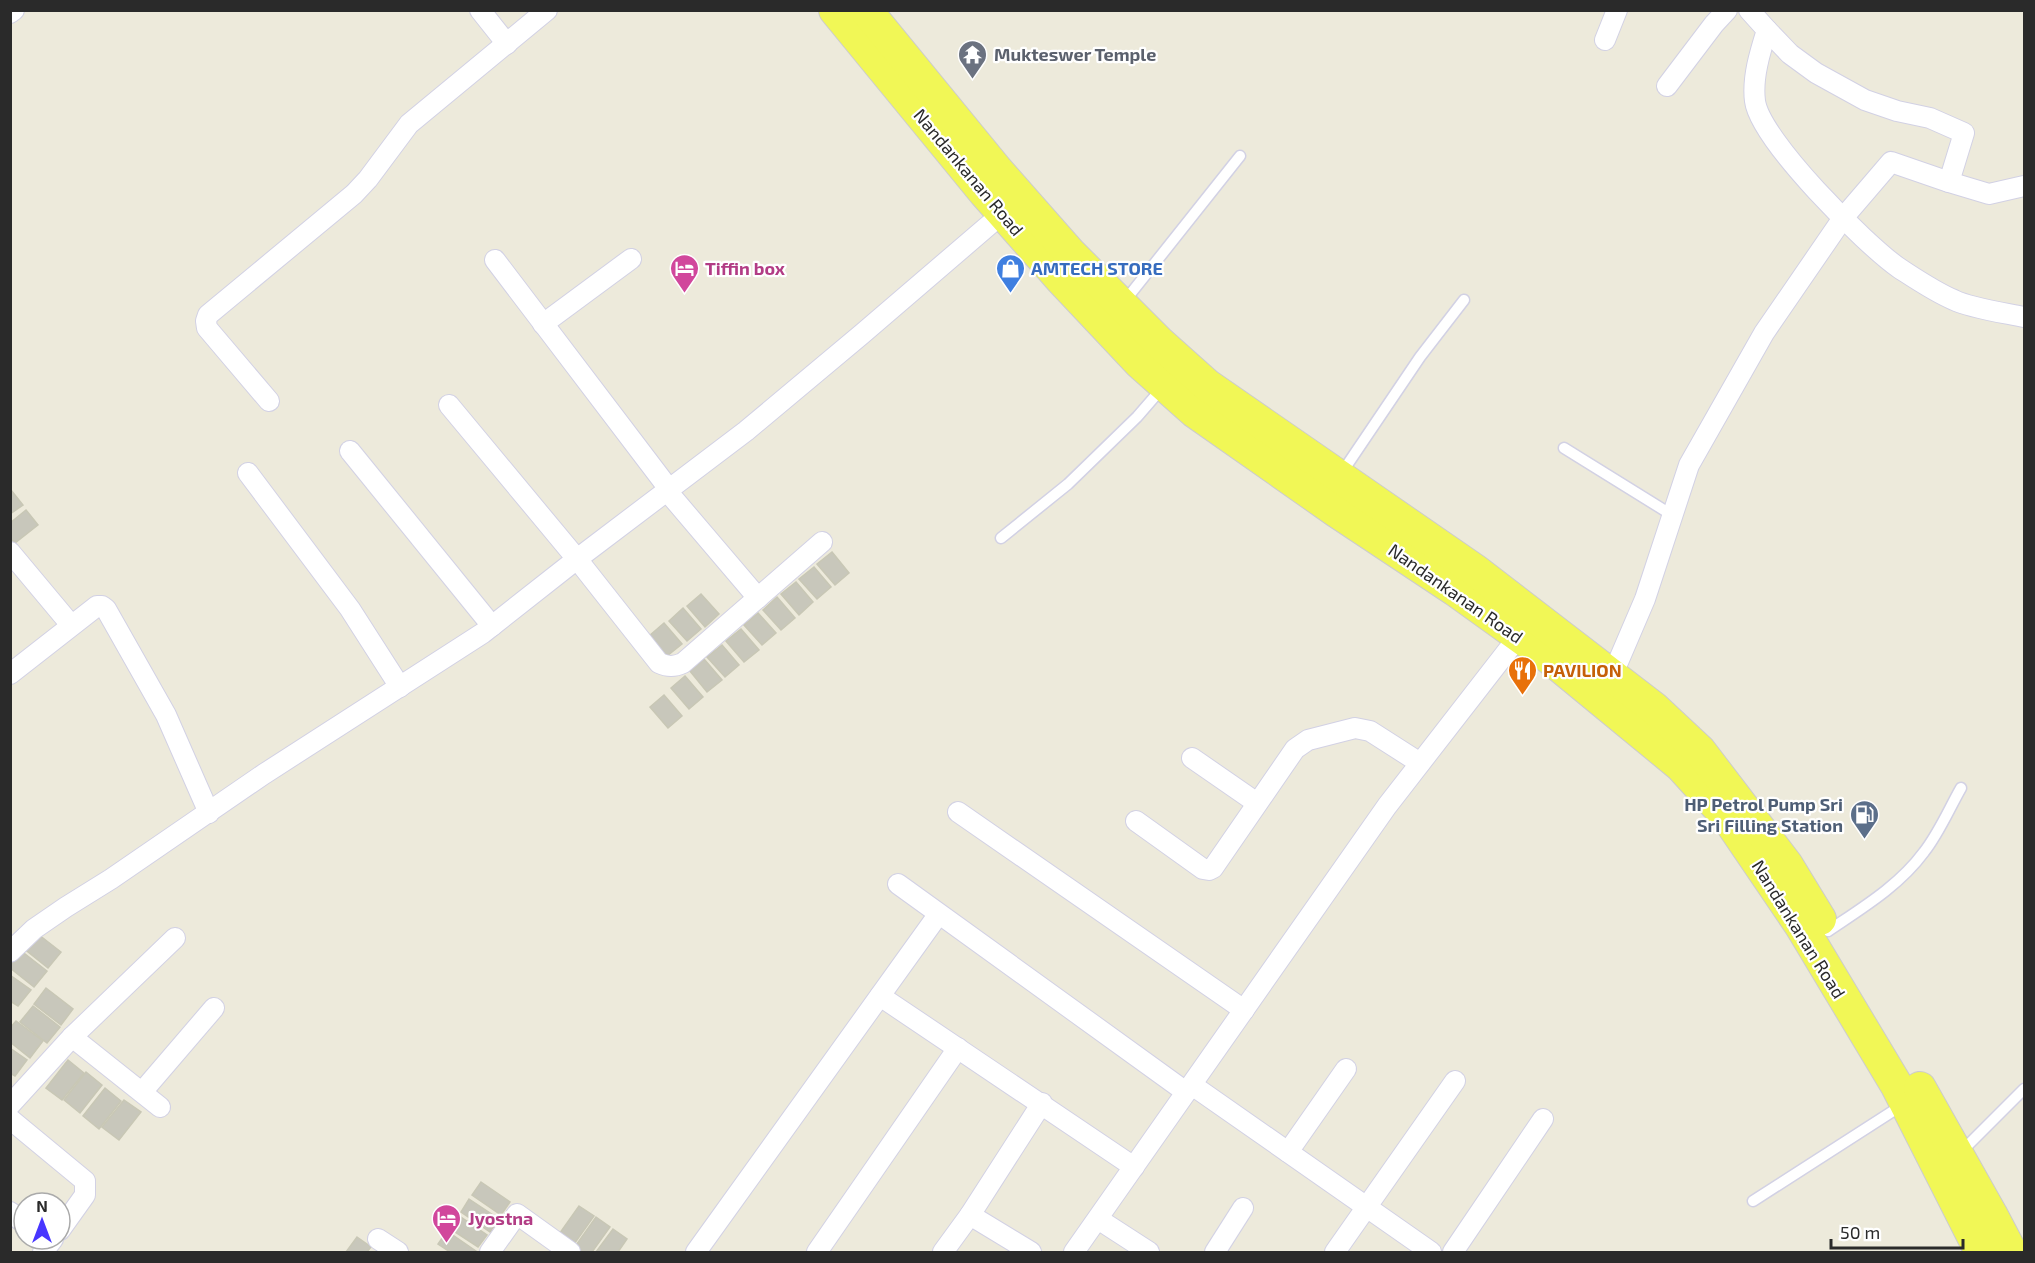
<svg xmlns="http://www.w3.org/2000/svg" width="2035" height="1263" font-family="'Exo 2',sans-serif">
<rect width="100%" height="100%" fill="#edeadb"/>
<!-- building -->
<g fill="#c8c7bb" stroke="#c8c7b5" stroke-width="1.5">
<polygon points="11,490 23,505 10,514 10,491"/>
<polygon points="26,510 38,525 15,543 10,538 10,523"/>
<polygon points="832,552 849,573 835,585 817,564"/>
<polygon points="814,567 831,587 817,599 799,579"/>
<polygon points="796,582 813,602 799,615 781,594"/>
<polygon points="701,594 719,614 705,627 687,606"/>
<polygon points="777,597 795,618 781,630 763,610"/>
<polygon points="683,608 701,629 687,641 669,621"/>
<polygon points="758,613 776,633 762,645 744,625"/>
<polygon points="664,623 682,644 667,656 649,636"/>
<polygon points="741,629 759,650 744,662 726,641"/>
<polygon points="722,645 739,665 725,677 707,657"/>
<polygon points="704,659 722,680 707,692 690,671"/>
<polygon points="685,676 703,697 689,709 671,688"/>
<polygon points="664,695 682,716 668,728 650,707"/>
<polygon points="34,931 61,952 48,968 22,947"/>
<polygon points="20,950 47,971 34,987 10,968 10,963"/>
<polygon points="10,975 31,990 18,1006 10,1001"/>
<polygon points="46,988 73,1009 61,1025 34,1004"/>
<polygon points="33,1006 60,1027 47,1043 20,1022"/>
<polygon points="16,1021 43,1041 30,1058 10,1042 10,1028"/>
<polygon points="10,1048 27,1060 15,1076 10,1073"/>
<polygon points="68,1060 84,1073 62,1100 46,1088"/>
<polygon points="86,1072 102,1085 80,1113 64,1100"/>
<polygon points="105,1088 121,1101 99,1129 83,1116"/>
<polygon points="124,1100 141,1112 119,1140 102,1127"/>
<polygon points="481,1182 510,1202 501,1215 472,1195"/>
<polygon points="469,1199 499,1219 490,1232 461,1212"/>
<polygon points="579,1206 594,1216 572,1247 557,1237"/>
<polygon points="458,1215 487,1235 478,1247 449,1228"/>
<polygon points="596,1217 610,1227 592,1252 580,1252 574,1248"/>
<polygon points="613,1229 627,1239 618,1252 596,1252"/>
<polygon points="447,1231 476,1251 475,1252 450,1252 438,1244"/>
<polygon points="357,1237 371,1247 367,1252 346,1252"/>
</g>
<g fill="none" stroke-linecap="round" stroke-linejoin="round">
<defs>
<g id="lane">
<polyline points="1124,302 1240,156"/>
<polyline points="1564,448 1672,515"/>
<polyline points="1341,474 1420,357 1464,300"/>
<polyline points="1001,538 1068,484 1137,417 1163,387"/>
<path d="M1828 931C1862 908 1899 886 1924 852 1939 833 1949 809 1961 788"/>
<polyline points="1961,1152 2024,1089"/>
<polyline points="1753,1201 1904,1104"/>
</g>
<g id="street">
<polyline points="480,10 507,44"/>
<path d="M1749 10 1767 30C1760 52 1752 78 1755 101 1760 140 1866 245 1899 268 1916 279 1935 292 1954 300 1970 308 2005 313 2024 317"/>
<polyline points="10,13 14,10"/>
<polyline points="1767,30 1790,54 1816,73 1865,100 1897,111 1930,118 1964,133 1949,182"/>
<polyline points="1605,40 1617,10"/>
<polyline points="1667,86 1714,24 1727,10"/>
<polyline points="495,260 669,489"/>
<polyline points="543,324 631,259"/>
<polyline points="269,401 207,328 206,321 208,315 354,194 368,179 409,124 547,10"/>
<path d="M449 405 577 559 659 663C668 667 674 667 683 663L822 542"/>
<polyline points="350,451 492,626"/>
<polyline points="248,473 350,609 400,687"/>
<polyline points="667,491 758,598"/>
<polyline points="10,552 71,625"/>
<polyline points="10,674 97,606 102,606 106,609 166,715 209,813"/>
<polyline points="1612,676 1645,599 1689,465 1764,333 1843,218 1891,162 1949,182 1989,194 2024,186"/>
<polyline points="1192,758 1257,803"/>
<polyline points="958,812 1244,1010"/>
<polyline points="1136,821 1203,869 1209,870 1213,868 1295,749 1308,740 1355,728 1370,731 1420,763"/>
<polyline points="898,884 1186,1092"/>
<polyline points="10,952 34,929 66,907 111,879 264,774 483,633 577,559 746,431 862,334 1003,213"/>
<polyline points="880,996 1134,1167"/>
<polyline points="72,1037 160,1107"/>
<polyline points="1192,1085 1431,1252"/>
<polyline points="142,1092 214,1008"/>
<polyline points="10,1105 72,1037 175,938"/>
<polyline points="10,1119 85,1181 85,1195 60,1230"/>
<polyline points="1288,1152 1346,1069"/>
<polyline points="10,1212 24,1223"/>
<polyline points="970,1215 1031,1252"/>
<polyline points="1098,1219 1149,1252"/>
<polyline points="378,1239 398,1252"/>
<polyline points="43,1252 53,1239"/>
<polyline points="490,1252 517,1214 570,1252"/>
<polyline points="696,1252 938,915"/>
<polyline points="817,1252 958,1048"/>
<polyline points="943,1252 970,1215 1042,1103"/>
<polyline points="1074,1252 1387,806 1519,636"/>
<polyline points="1215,1252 1243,1208"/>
<polyline points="1335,1252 1455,1081"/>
<polyline points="1453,1252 1543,1119"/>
</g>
<g id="primary">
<polyline points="835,10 985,193 1060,278 1140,363 1195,412 1336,511 1455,590 1551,659 1681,766 1727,817 1801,926 1897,1086 1981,1252"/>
<polyline points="866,10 996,169 1070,253 1160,343 1207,385 1476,571 1654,708 1700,751 1787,865 1820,919"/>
<polyline points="1920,1088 1991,1214 2011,1252"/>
</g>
</defs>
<!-- lane casing -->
<use href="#lane" stroke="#d2d1e4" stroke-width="13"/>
<!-- street casing -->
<use href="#street" stroke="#d2d1e4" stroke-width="22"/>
<!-- primary casing -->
<use href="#primary" stroke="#ccc" stroke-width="34"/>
<!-- lane -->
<use href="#lane" stroke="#fff" stroke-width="10"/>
<!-- street -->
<use href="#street" stroke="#fff" stroke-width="20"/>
<!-- primary -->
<use href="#primary" stroke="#f1f756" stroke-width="32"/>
</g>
<!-- icons -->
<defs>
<symbol id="temple-pin" viewBox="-11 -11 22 30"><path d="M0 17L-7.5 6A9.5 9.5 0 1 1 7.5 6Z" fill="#6b7280" stroke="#fff"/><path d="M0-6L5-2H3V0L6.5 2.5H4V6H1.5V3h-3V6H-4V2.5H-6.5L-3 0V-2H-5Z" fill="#fff"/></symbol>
<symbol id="hotel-pin" viewBox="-11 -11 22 30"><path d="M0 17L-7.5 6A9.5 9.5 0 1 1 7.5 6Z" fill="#d1479c" stroke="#fff"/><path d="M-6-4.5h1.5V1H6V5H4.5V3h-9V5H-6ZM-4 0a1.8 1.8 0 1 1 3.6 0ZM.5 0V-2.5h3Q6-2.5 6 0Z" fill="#fff"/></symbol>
<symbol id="shop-pin" viewBox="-11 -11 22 30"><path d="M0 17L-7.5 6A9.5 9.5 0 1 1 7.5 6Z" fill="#3f7fe0" stroke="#fff"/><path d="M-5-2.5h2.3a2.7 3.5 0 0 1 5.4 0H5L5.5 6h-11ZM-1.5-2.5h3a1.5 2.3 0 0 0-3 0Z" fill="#fff"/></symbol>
<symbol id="restaurant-pin" viewBox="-11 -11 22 30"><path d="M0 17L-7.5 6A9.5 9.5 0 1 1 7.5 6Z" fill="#e8710a" stroke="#fff"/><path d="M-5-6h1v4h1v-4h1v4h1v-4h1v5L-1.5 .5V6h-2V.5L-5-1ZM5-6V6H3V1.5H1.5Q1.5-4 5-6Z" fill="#fff"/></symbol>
<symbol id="fuel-pin" viewBox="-11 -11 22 30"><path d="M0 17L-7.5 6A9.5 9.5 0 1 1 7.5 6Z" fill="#5c6f8a" stroke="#fff"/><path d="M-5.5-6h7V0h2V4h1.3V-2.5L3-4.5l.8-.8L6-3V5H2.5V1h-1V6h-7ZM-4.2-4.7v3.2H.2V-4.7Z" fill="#fff"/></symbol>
</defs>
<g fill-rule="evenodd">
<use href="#temple-pin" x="956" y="38" width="33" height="45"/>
<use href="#hotel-pin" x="668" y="252" width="33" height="45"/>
<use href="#shop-pin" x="994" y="252" width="33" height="45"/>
<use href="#restaurant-pin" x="1506" y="654" width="33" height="45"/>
<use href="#fuel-pin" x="1848" y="798" width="33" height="45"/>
<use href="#hotel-pin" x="430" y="1202" width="33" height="45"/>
</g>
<g text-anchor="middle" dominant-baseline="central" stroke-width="4.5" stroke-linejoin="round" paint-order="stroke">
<!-- worship labels -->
<g font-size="18" font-weight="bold" fill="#5b616d" stroke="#fff" text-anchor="start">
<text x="994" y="54">Mukteswer Temple</text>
</g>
<!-- street labels -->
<g font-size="18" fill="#2a2a2a" stroke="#fff">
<text transform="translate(969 172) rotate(50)">Nandankanan Road</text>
<text transform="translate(1456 593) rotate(35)">Nandankanan Road</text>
<text transform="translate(1799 929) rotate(58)">Nandankanan Road</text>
</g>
<!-- hotel labels -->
<g font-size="18" font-weight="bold" fill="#b23c85" stroke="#fff" text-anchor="start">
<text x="705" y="268">Tiffin box</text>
<text x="468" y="1218">Jyostna</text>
</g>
<!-- shop labels -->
<g font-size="18" font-weight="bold" fill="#366cbe" stroke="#fff" text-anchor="start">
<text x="1031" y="268">AMTECH STORE</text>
</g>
<!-- food labels -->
<g font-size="18" font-weight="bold" fill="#c56008" stroke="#fff" text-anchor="start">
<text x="1543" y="670">PAVILION</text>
</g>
<!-- service labels -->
<g font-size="18" font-weight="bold" fill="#4e5e75" stroke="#fff" text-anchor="end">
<text x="1843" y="804">HP Petrol Pump Sri<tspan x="1843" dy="21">Sri Filling Station</tspan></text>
</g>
</g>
<!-- border -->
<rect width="2035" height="1263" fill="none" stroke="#2a2a2a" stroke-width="24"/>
<!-- north arrow -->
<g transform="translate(42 1221)"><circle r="28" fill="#ffffff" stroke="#aaaaaa" stroke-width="1.5"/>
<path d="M0-4.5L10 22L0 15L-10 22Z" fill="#4836ff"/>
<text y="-9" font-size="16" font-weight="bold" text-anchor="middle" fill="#2a2a2a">N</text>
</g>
<!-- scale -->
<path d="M1831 1239v9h132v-9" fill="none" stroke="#2a2a2a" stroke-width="3"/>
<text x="1840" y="1239" font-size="18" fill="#2a2a2a" stroke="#ffffff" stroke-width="4.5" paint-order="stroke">50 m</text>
</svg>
